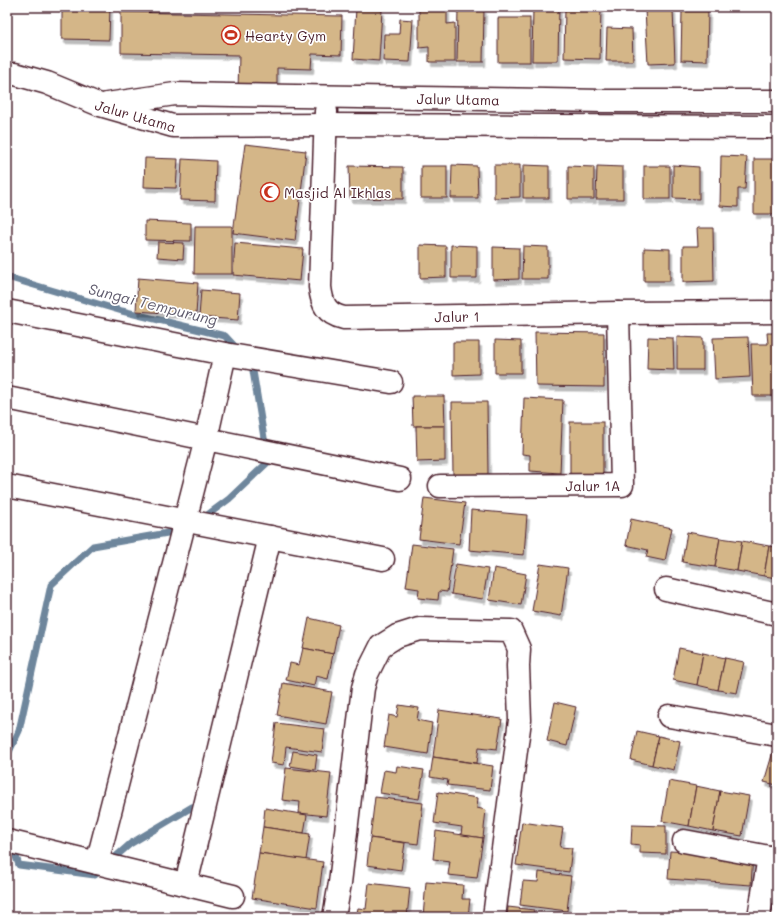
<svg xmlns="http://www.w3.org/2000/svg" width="784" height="924" font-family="Mali,sans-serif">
<defs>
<filter id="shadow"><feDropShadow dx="2.5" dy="4.5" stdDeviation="0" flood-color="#0004"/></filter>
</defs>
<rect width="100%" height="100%" fill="#fff"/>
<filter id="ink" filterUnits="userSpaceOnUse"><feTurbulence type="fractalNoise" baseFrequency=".025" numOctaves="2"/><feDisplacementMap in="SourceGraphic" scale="8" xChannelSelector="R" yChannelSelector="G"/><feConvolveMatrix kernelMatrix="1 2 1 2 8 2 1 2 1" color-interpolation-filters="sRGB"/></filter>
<g filter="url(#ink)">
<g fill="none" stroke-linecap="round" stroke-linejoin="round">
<!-- stream -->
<g stroke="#6e869c" stroke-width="7">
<polyline points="7,277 122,311 225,336 238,350"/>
<polyline points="202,519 229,499 268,462 252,365 249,362"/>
<polyline points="7,756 19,731 51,585 93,546 179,531"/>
<polyline points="12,846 19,865 95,875 130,844 192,807"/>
</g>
</g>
<!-- building -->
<g fill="#d4b688" stroke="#4a1f2b" filter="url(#shadow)">
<polygon points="62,7 110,7 109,40 62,39"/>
<polygon points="533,7 559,7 558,61 532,61"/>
<polygon points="565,7 601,7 600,59 564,58"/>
<polygon points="356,8 382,10 379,61 353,59"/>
<polygon points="458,8 484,9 483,62 457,62"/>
<polygon points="419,9 447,9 447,24 455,23 455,62 429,62 429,47 419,48"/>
<polygon points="673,9 675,63 648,64 645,10"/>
<polygon points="682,11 708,11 707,61 681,60"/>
<polygon points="121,12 342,16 341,55 312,54 311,69 277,68 277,89 238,89 239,55 121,53"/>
<rect x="498" y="18" width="32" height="44"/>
<polygon points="400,19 413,20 410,62 383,61 384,34 399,34"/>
<polygon points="607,28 632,29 633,61 606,61"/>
<polygon points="245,144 306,151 295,241 233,233"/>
<polygon points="721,156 747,157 745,189 738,189 738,207 720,206"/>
<polygon points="145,158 178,159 176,188 144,187"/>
<polygon points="182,159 216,161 215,201 180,200"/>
<rect x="754" y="159" width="23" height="55"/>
<polygon points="452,165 477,166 478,198 451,198"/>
<polygon points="494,165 520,165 520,197 494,198"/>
<polygon points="523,165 549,166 549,198 523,198"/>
<polygon points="673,165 699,167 699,199 673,198"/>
<polygon points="349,166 403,167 403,199 350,198"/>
<rect x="421" y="166" width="26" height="32"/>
<polygon points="568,166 594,167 594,199 568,199"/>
<polygon points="597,166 623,167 623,199 596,199"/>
<rect x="644" y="166" width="26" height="33"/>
<polygon points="145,221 191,223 191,241 145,240"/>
<polygon points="195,226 232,226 232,274 194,274"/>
<polygon points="697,228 713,228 714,281 683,282 683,246 698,246"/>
<polygon points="158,242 184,243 183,259 157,257"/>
<polygon points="235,243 303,249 300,281 233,275"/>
<polygon points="420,245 446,246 446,277 420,278"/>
<polygon points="451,245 477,246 477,278 451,278"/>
<polygon points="523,246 548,247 548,279 522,279"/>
<polygon points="493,247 519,248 519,279 493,280"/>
<polygon points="644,248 670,249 670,281 644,281"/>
<polygon points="138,278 198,283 196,315 136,311"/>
<polygon points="201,290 240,293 238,320 199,317"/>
<polygon points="535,332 604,333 604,387 536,386"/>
<polygon points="767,333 777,333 777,396 753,396 751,344 768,344"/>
<polygon points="648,337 673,338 674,370 647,369"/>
<polygon points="677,337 703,338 703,370 677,370"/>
<polygon points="748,337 750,377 715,379 713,338"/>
<polygon points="495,340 521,341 521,373 495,373"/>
<polygon points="453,342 479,342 479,374 453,375"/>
<polygon points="412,396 444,396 445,426 413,426"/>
<polygon points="524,398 563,400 560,473 530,471 530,455 522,454"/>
<polygon points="452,402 487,402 488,474 453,475"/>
<rect x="570" y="422" width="33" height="54"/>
<polygon points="416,426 445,426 445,461 417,462"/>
<polygon points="424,498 465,503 459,544 419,539"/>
<polygon points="471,510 527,515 524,555 469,550"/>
<polygon points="631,519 672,528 665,561 646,557 648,550 626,545"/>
<polygon points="687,532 720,538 715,567 682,562"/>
<polygon points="720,538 742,541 737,571 715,567"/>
<polygon points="742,541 769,546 764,576 737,571"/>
<polygon points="412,544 453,549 447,592 439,591 438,600 418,598 419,589 406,587"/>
<polygon points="769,546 777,547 777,578 764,576"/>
<polygon points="456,564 488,569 483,599 451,594"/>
<polygon points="540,564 568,568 561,616 532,611"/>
<polygon points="494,568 526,574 521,605 489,600"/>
<polygon points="309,618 339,625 333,654 303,648"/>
<polygon points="303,648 333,654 328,679 316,676 314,686 286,680 290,663 299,665"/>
<polygon points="679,648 703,653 697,685 673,680"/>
<polygon points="703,653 725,658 718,690 697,685"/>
<polygon points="725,658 744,662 737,693 718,690"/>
<polygon points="283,683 332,692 326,724 277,715"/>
<polygon points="555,702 576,707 567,746 547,741"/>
<polygon points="399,705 419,708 417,720 432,723 428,754 384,747 389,715 397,717"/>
<polygon points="439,710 502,719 497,749 479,747 477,763 433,757"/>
<polygon points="276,723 325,729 322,752 286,747 284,765 271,763"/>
<polygon points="637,731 659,736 652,765 631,760"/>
<polygon points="659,736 680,741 674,770 652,765"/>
<polygon points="775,745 777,746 777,785 764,782"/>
<polygon points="293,751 317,755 315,770 290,766"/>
<polygon points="433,757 493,766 490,790 447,785 448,780 430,777"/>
<polygon points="397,766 424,770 419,799 380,793 384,770 396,772"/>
<polygon points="286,768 331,773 326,816 299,813 300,802 282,800"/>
<polygon points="669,781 696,786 689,826 662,821"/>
<polygon points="696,786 720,791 713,831 689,826"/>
<polygon points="720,791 749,796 742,836 713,831"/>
<polygon points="438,792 478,798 477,808 486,810 483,838 461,835 462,827 434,823"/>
<polygon points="375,797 423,803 418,844 370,838"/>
<polygon points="265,808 307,815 304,833 263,827"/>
<polygon points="522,822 563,828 560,847 572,848 569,872 516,865"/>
<polygon points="632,825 666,826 666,854 640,853 640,845 631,844"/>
<polygon points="263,827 310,834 306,860 259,853"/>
<polygon points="436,831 483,838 477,878 448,875 450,861 433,859"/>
<polygon points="370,838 405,843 401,870 367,865"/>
<polygon points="670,851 753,856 751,885 668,879"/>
<polygon points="259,853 323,862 317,908 252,898"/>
<polygon points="539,872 571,876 567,911 520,905 523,881 538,882"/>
<polygon points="426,882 463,885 462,899 470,899 468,917 423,917"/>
<polygon points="369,883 410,888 407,917 356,917 358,908 366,909"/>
<polygon points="508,907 534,910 533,917 507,917"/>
</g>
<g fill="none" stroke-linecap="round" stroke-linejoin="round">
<defs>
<g id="minor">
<path id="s1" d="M7 74H15L47 83 100 105 173 126 326 125 777 127"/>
<path id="s2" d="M107 104 175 94 603 101H777"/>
<path id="s3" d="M326 111 320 287C322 304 326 314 344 318L618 313 777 312"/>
<polyline points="7,311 225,354 391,382"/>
<polyline points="7,398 400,479"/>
<polyline points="7,486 383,559"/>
<path id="s4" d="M440 486 622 485 618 313"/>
<polyline points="666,589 777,614"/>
<polyline points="669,716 777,735"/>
<polyline points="7,841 233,896"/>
<polyline points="684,841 769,857 777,860"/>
<polyline points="97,863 206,439 225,354"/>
<polyline points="186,884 270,537"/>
<polyline points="334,917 340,883 360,712 363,688 367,674 381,646 397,636 419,629 511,631 519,649 518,666 520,720 494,917"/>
<polyline points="759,917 769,857"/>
</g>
</defs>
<!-- minor casing -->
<use href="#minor" stroke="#4a1f2b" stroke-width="25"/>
<!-- minor -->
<use href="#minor" stroke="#fff" stroke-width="22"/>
</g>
</g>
<!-- icons -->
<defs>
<symbol id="stadium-ring" viewBox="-11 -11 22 22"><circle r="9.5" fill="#fff" stroke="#c8321e" stroke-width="1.5"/><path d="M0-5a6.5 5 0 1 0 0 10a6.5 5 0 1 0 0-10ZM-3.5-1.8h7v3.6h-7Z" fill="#c8321e"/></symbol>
<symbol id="mosque-ring" viewBox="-11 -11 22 22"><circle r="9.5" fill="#fff" stroke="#c8321e" stroke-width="1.5"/><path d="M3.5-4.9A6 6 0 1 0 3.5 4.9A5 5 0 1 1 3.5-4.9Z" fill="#c8321e"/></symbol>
</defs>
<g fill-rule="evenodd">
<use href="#stadium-ring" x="220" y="24" width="22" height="22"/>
<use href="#mosque-ring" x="259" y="181" width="22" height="22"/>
</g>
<g text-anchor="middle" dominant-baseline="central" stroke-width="3.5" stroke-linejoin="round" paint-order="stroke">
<!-- poi labels -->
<g font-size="14" fill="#4a1f2b" stroke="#fff" text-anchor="start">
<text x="245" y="35">Hearty Gym</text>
<text x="284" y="192">Masjid Al Ikhlas</text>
</g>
<!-- street labels -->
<g font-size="14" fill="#4a1f2b" stroke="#fff">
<text stroke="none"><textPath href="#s2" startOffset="352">Jalur Utama</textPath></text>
<text stroke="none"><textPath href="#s1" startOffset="136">Jalur Utama</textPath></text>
<text stroke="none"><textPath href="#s3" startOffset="332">Jalur 1</textPath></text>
<text stroke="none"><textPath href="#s4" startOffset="153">Jalur 1A</textPath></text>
</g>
<!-- water labels -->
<g font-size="15" font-style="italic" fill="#5f5b6d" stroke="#fff">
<text transform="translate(153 304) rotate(14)">Sungai Tempurung</text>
</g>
</g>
<!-- margin -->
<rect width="784" height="924" fill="none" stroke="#fff" stroke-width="24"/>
<rect x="12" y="12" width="760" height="900" fill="none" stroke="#4a1f2b" stroke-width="1.5" filter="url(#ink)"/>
</svg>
